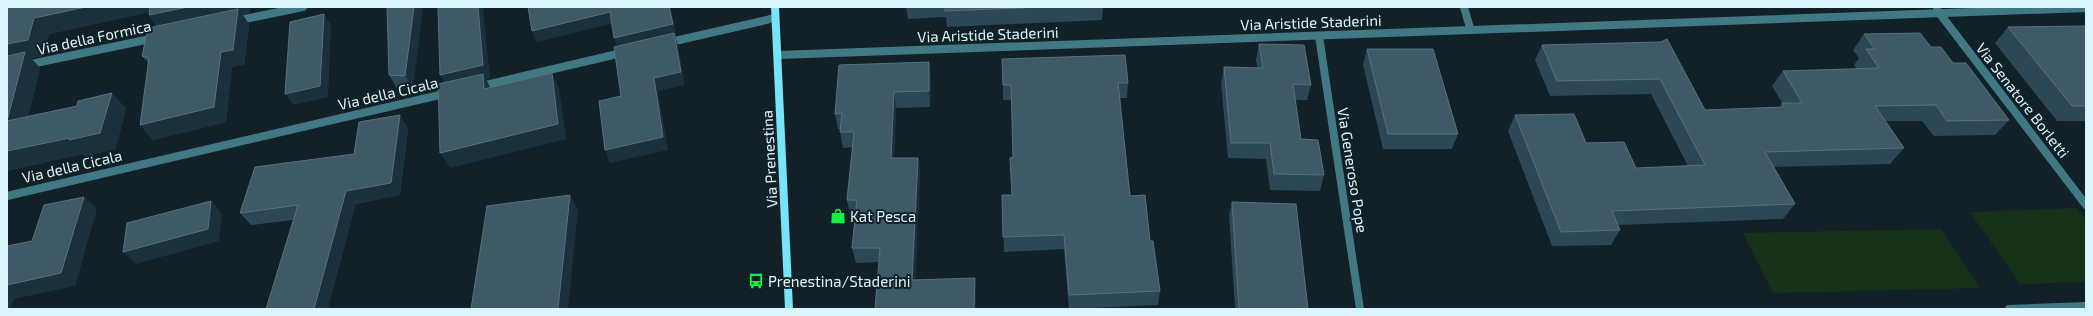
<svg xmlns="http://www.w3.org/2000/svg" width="2093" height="316" font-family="'Exo 2',sans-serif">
<rect width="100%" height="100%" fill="#122128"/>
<!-- green -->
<g fill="#153118">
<polygon points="2077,208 2086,220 2086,282 2020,284 1970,212"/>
<polygon points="1941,229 1980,288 1773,293 1743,233"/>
</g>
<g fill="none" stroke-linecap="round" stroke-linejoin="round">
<!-- street -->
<g stroke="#407984" stroke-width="8">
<polyline points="1464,7 1470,28"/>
<polyline points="1937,10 2086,205"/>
<polyline points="235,21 303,7"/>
<polyline points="1319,36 1360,309"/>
<polyline points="666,43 775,18"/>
<polyline points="778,55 2086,8"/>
<polyline points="7,69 155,38"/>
<polyline points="477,87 626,52"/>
<polyline points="7,196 448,93"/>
<polyline points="2009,309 2086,306"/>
</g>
<!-- secondary -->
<polyline stroke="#77e4f7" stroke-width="8" points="775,7 789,309"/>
</g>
<!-- wall -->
<g fill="#2c4755">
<polygon points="7,7 250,7 250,13 242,14 249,24 244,64 232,67 226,122 153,140 140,125 149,64 142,56 157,26 149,15 149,12 49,34 43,56 31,58 40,68 28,116 77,106 112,93 126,109 115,149 85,156 82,154 7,171"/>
<polygon points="387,7 413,89 397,88 389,75"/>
<polygon points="906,7 1103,7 1102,20 947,27 946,17 908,19"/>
<polygon points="2086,26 2086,121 2057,121 1995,43 2008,27"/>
<polygon points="1864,34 1931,47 1953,63 2009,120 1995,135 1934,136 1922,121 1885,121 1904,148 1890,164 1773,167 1795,204 1783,219 1618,225 1620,230 1611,245 1552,246 1508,131 1515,115 1586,143 1636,168 1688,166 1651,94 1550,96 1535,60 1542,45 1661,42 1705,110 1779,108 1782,103 1772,86 1783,71 1857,69 1854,65 1859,58 1853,50"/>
<polygon points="1259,44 1311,85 1307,100 1295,100 1301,139 1324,175 1320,191 1270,190 1266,159 1228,158 1221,83 1224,67 1257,68 1256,60"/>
<polygon points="1367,49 1458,134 1452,149 1383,149 1363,65"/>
<polygon points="931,77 930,107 896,108 894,158 918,158 920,173 915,280 976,293 976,309 875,309 879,262 856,263 852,248 855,215 850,215 847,200 853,147 843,148 840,132 840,129 838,129 835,114"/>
<polygon points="1128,83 1127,98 1120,98 1130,196 1150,241 1160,291 1158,305 1069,309 1064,249 1004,252 1002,195 1012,195 1013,157 1012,100 1003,100 1003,85"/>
<polygon points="408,128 400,195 356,204 293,220 251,225 240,213 354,154"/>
<polygon points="1232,202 1308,309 1235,309 1229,215"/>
</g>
<!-- shaded-wall -->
<g fill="#1a303b">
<polygon points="86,7 164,7 165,9 49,34 43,56 31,58 40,68 23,136 7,121 7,44 34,18"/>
<polygon points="188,7 250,7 250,13 242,14 249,24 244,64 232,67 226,122 153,140 140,125 162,31 149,15"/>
<polygon points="414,7 423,7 413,89 405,76"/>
<polygon points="478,7 483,7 490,78 486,79 491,89 447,88 440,75"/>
<polygon points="669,7 671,7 676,35 675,36 678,46 685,85 658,91 668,150 610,163 605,150 654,78 618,49 614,38"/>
<polygon points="610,12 614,23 537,42 532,31"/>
<polygon points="324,14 331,25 328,97 294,105 285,94"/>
<polygon points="929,62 931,77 930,107 929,91"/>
<polygon points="552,73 559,89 566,139 450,168 440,153"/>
<polygon points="894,92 896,108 893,174 891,158"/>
<polygon points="112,93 126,109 115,149 85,156 82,154 7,171 7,151"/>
<polygon points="400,115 408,128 400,195 356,204 328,309 314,309 346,191"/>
<polygon points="918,158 920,173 914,294 912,280"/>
<polygon points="570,195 578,210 568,309 558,309"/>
<polygon points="84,197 97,209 75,286 14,299 10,309 7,309 7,285"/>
<polygon points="211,201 222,214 219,241 136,264 123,252"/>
<polygon points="975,278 976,293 976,309 974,309"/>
</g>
<!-- building -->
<g fill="#3f5a67" stroke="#57727e">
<polygon points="7,7 86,7 34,18 28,40 7,44"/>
<polygon points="150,7 188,7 149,15"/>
<polygon points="387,7 414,7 405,76 389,75"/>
<polygon points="438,7 478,7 483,65 440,75"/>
<polygon points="528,7 669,7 673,24 614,38 610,12 532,31"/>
<polygon points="945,7 1043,7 945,11"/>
<polygon points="238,9 233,50 221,52 214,107 140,125 149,58 142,56 148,28"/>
<polygon points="324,14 320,86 285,94 290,22"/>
<polygon points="2086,26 2086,106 2072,106 2008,27"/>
<polygon points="674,33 681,72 654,78 663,137 605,150 599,101 621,96 614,47"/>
<polygon points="1920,33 1931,47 1941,47 1953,63 1966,63 2009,120 1947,121 1936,105 1875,106 1904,148 1765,152 1795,204 1612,211 1620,230 1561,232 1515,115 1574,114 1586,143 1624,142 1636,168 1705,165 1660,79 1557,81 1542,45 1661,42 1667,39 1705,110 1784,107 1782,103 1802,103 1783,71 1879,68 1866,49 1875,49 1864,34"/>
<polygon points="1259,44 1304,45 1311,85 1293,84 1301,139 1318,140 1324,175 1274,174 1270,143 1231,143 1224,67 1263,68"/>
<polygon points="1367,49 1433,49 1458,134 1388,134"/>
<polygon points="25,52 7,121 77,106 78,101 112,93 100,133 69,140 70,138 7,151 7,56"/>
<polygon points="1125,55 1128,83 1118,83 1130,196 1145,195 1150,241 1153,241 1160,291 1069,295 1064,235 1003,237 1002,195 1012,195 1010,158 1013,157 1011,85 1003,85 1002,59"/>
<polygon points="929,62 929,91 894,92 891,158 918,158 912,280 975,278 974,309 875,309 880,248 852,248 857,200 847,200 854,132 840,132 842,113 835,114 839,65"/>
<polygon points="552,73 558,124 440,153 438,84 483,74 484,89"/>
<polygon points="400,115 391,183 346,191 314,309 266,309 298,205 240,213 255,167 354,154 359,122"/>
<polygon points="570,195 558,309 471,309 487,206"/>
<polygon points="84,197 61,273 7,285 7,246 32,241 44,205"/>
<polygon points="211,201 208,229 123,252 127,223"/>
<polygon points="1232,202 1296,204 1308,309 1239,309"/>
</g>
<!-- icons -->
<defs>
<symbol id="shop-bare" viewBox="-9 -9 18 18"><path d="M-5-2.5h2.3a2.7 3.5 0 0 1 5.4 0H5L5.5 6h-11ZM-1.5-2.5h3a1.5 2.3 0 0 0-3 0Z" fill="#12f145" stroke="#122128" stroke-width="2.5" paint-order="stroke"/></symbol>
<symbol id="bus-bare" viewBox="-9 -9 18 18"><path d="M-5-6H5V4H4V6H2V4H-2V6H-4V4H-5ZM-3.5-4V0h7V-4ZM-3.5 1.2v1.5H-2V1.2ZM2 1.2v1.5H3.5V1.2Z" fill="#12f145" stroke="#122128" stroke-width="2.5" paint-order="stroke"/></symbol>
</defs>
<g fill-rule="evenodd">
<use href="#shop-bare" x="827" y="205" width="22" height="22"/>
<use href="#bus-bare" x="745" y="270" width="22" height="22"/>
</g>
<g text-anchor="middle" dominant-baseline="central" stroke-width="4" stroke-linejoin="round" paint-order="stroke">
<!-- street labels -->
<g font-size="15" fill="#dbf5fd" stroke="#122128">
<text transform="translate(1311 22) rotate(-2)">Via Aristide Staderini</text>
<text transform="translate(988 34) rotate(-2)">Via Aristide Staderini</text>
<text transform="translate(94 37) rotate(-12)">Via della Formica</text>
<text transform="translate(388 93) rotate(-13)">Via della Cicala</text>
<text transform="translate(2023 100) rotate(52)">Via Senatore Borletti</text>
<text transform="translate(769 159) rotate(-93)">Via Prenestina</text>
<text transform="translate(72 166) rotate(-13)">Via della Cicala</text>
<text transform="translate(1353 170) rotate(81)">Via Generoso Pope</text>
</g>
<!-- poi labels -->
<g font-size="15" fill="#dbf5fd" stroke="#122128" text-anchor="start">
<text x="850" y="216">Kat Pesca</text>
<text x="768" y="281">Prenestina/Staderini</text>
</g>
</g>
<!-- border -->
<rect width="2093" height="316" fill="none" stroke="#dbf5fd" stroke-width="16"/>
</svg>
